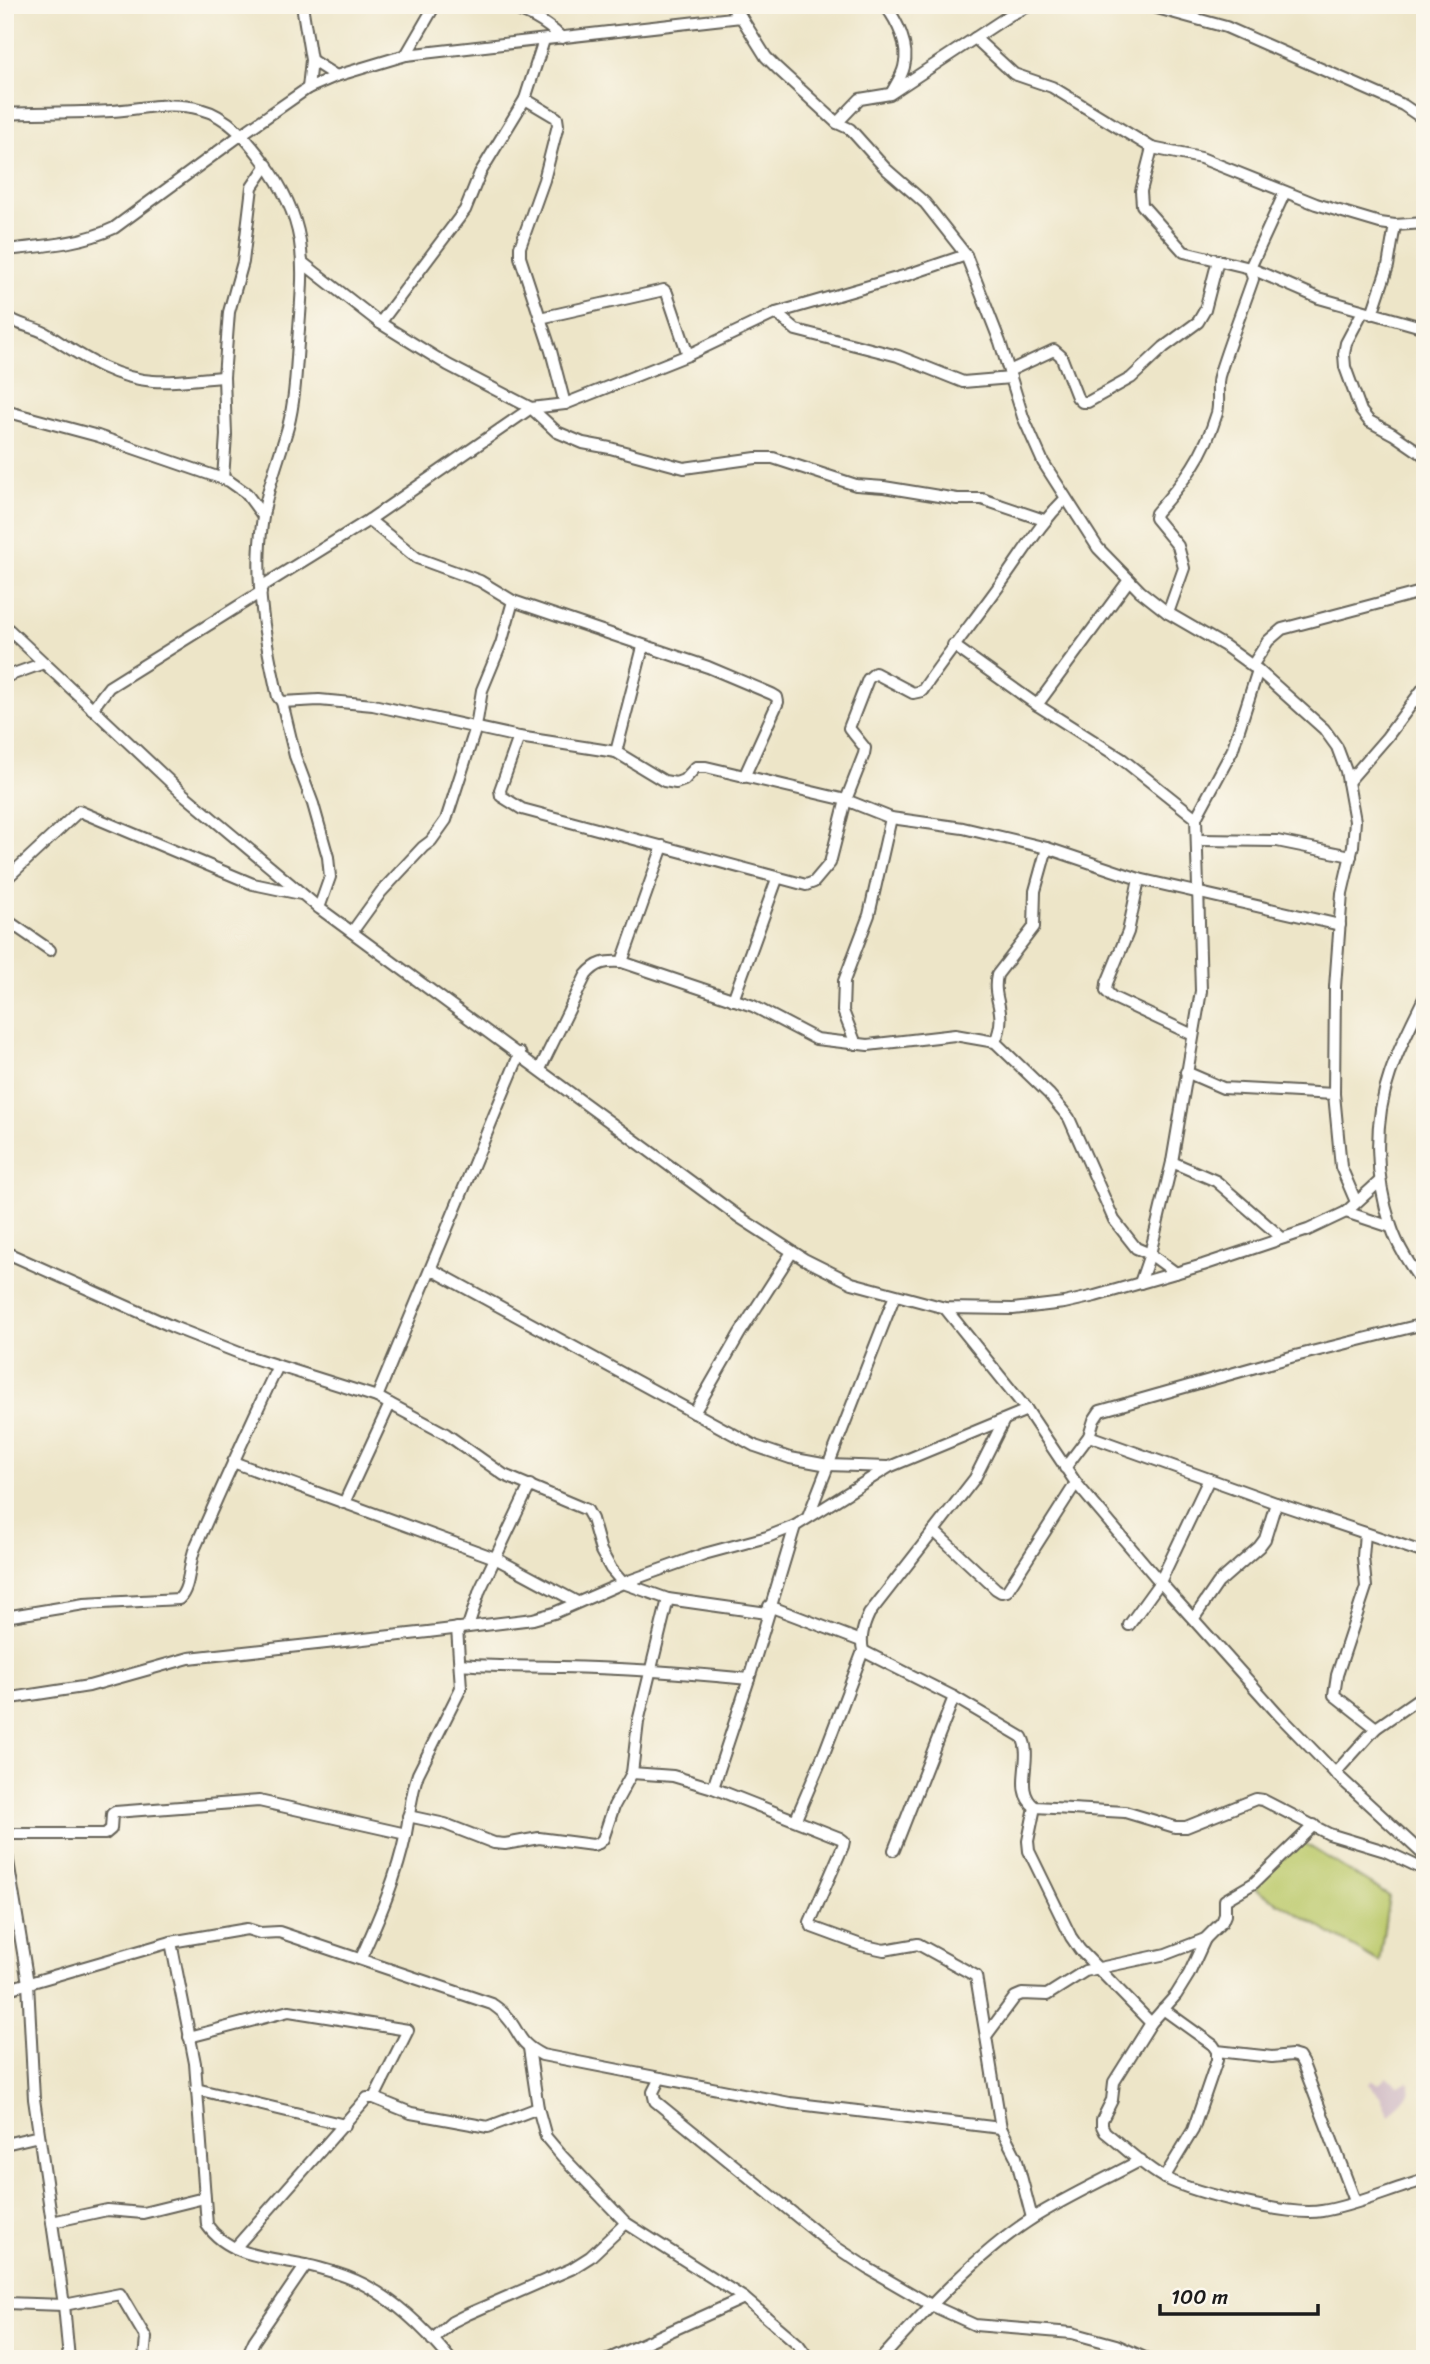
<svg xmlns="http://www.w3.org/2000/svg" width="1430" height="2364" font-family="Sriracha,sans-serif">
<rect width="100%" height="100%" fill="#fbf7ec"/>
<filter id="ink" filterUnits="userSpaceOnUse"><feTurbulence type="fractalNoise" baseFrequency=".0143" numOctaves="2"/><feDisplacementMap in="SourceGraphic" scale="14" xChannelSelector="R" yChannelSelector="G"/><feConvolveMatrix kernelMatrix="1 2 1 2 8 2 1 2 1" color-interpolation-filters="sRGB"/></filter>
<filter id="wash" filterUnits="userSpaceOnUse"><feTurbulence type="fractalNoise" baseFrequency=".00686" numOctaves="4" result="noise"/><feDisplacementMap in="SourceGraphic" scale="28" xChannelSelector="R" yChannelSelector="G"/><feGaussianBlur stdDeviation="1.57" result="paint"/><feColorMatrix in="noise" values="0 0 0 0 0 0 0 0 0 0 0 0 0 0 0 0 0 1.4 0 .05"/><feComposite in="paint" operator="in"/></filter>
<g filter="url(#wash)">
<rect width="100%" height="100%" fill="#ede5c8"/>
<!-- industrial -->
<polygon fill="#d2bdc6" points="1387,2077 1398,2085 1408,2082 1411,2091 1389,2116 1380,2096 1369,2084 1372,2080 1379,2084"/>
<!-- green -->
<polygon fill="#bbc96b" stroke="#6c7244" stroke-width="2" points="1298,1839 1389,1896 1379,1962 1255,1889"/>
</g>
<g filter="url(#ink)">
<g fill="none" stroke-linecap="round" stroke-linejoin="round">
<defs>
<g id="minor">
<polyline points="302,5 311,60 308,88"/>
<path d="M504 5C529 14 542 19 562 38"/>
<polyline points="730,5 741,17 766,57 777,68 837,123 850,129 886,169 925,203 966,255 1000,342 1023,417 1043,462 1098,548 1140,591 1168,613 1225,646 1258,670 1324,729 1337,747 1346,771 1355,821 1353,846 1342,893 1335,987 1334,1094 1341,1167 1356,1202"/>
<path d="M885 5C897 21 910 46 904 67 902 76 896 84 892 92"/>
<polyline points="1146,5 1226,27 1403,105 1425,120"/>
<polyline points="975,38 1014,74 1052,87 1152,148 1201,158 1316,204 1380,223 1395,225 1425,223"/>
<polyline points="406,55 435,5"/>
<polyline points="311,60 336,76"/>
<polyline points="525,99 557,118 558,125 544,180 520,247 520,257 551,351 565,404"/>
<path d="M5 114C40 112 76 113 111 111 141 109 170 101 200 109 228 116 248 140 264 162 312 227 303 268 298 343 296 371 295 400 288 427 279 459 266 490 262 524 254 581 265 641 278 697L282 702 295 756 313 804 328 857 330 877 319 908"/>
<polyline points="837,123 860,99 890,94 1010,15 1031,5"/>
<polyline points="1152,148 1141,191 1142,205 1184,252 1250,268 1319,298 1425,328"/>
<path d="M5 250C42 246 81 244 114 228L242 134 308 88 336 76 406 55 741 17"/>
<polyline points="303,263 380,323 448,365 531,408 557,432 583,443 610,448 684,468 756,458 773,458 856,485 884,487 957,499 982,499 1044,520"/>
<polyline points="1363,311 1346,343 1344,354 1345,367 1361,411 1369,421 1393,434 1425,456"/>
<polyline points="776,313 796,330 898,356 963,382 1011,378"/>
<polyline points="1372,314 1388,266 1395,225"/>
<path d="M5 315C16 325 32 326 45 333 79 354 111 378 153 381 176 383 202 378 224 377"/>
<polyline points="540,318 664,290 667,293 688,355"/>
<polyline points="380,323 465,210 480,173 525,99 544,40"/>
<polyline points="1009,371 1054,350 1061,356 1077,397 1082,402 1088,402 1131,378 1164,347 1198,322 1205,310 1218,260"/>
<polyline points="5,411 98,436 229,481 246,493 263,516"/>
<polyline points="223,479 226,435 224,377 229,312 243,262 252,187 267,165"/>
<polyline points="369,520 417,558 480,581 513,601 708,667 772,694 777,697 778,702 744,777"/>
<polyline points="261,587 369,520 531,408 565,404 688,355 776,313 907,275 966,255"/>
<path d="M1168 613 1184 568 1178 546 1155 518 1156 513C1185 480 1204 456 1217 413 1220 401 1216 388 1219 376 1229 343 1242 311 1253 279L1250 268 1285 192"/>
<polyline points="5,626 182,793 319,908 739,1217 804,1259 852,1283 945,1308 1013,1309 1064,1303 1095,1296 1203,1265 1308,1230 1346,1212 1380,1181"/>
<polyline points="953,645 1037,705 1122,759 1196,818"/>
<polyline points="1252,666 1268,641 1282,629 1425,591"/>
<polyline points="5,677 44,663"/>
<polyline points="282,702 319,700 373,705 519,737 616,752 664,781 676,783 684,780 696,767 706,767 846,800 891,818 963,828 1047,848 1139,879 1340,925"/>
<polyline points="1037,705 1129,580"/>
<polyline points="92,709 109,687 261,592"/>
<path d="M519 737 500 790 501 796 522 809 806 885 814 882 830 863 846 800 864 754 865 748 849 728 868 679 875 673 913 693 922 691C950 650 981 612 1009 572 1028 545 1041 523 1065 499"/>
<polyline points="616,752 643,647"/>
<polyline points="1348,782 1387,737 1425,686"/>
<polyline points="1198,840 1277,841 1351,856"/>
<polyline points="1139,879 1128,932 1107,983 1106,991 1112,997 1193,1035"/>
<polyline points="5,880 79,811 253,884 301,894"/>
<polyline points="5,919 50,950"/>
<polyline points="352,932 381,892 423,847 431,841 446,820 476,727 482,690 501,644 513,601"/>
<polyline points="622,962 663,846"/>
<path d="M1425 996C1413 1021 1399 1047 1390 1074 1373 1122 1375 1178 1391 1226 1398 1248 1412 1268 1425 1287"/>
<polyline points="733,1000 777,879"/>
<path d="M995 1042C1009 1010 991 1001 997 975L1034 927 1035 891 1047 848"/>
<polyline points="856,1044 843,1011 844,981 869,915 891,818"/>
<path d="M540 1069 586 975C597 962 606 961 622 962L753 1006 816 1039 868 1045 955 1035 995 1042 1049 1094 1069 1118 1114 1220 1136 1248 1150 1254 1176 1273"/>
<polyline points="1186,1072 1223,1088 1334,1094"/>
<polyline points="1172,1162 1216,1181 1282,1238"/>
<polyline points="1346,1212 1391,1227"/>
<polyline points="5,1252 173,1327 247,1356 377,1397 446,1434 504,1475 587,1510 592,1519 601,1551 611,1569 623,1583 668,1599 767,1613"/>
<polyline points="431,1269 755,1446 790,1458 828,1465 888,1467"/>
<polyline points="1140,1283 1150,1254 1172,1162 1201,991 1196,818 1232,751 1258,670"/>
<polyline points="945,1308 1027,1410 1076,1483 1160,1582 1279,1715 1335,1773 1425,1856"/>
<polyline points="377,1397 520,1053"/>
<polyline points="694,1413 740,1333 792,1252"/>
<polyline points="1089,1436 1276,1503 1425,1553"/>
<polyline points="233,1462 495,1558 577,1602"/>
<polyline points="1065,1468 1089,1436 1094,1420 1100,1411 1291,1357 1424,1324"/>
<polyline points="344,1503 390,1404"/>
<polyline points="808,1517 895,1295"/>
<polyline points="934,1531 996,1589 1001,1592 1007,1591 1076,1483"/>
<polyline points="1365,1533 1363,1557 1366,1587 1337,1675 1334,1695 1376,1728"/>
<polyline points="769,1606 861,1641"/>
<path d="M5 1617 84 1604 179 1599C191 1587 188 1564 195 1548 222 1487 249 1426 278 1366"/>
<polyline points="1194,1618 1218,1583 1259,1547 1265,1539 1276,1503"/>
<polyline points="1129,1625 1160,1582 1209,1479"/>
<polyline points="468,1626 480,1590 530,1485"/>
<path d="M863 1651 954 1697 1022 1737C1034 1759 1012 1790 1035 1807L1125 1812 1175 1827H1186L1256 1799 1263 1800 1329 1834 1385 1851 1425 1870"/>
<path d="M460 1664C494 1667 527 1666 562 1667 624 1668 687 1673 749 1679"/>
<polyline points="5,1699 89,1686 189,1658 428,1632 533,1619 554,1613 623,1583 704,1554 767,1537 795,1526 889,1467 1027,1410"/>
<polyline points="632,1773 673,1776 713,1788 840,1838 844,1841 843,1846 810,1922 812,1927 861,1945 884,1950 918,1944 976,1976 1001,2128 1016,2157 1032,2218"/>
<polyline points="1335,1773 1376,1728 1425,1694"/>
<polyline points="713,1788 749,1679 795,1526"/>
<polyline points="1035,1807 1028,1841 1029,1851 1071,1937 1080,1950 1151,2023"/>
<polyline points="408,1816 445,1824 494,1843 505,1844 539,1838 593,1845 599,1843 603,1839 614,1806 632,1773 638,1722 668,1599"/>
<path d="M796 1819 825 1751 863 1651C860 1637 863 1627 869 1614L975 1478 1004 1420"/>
<polyline points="5,1834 105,1834 111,1829 112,1814 115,1812 259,1801 406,1834"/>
<polyline points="5,1843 28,1983 34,2099 64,2305 69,2359"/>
<polyline points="894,1850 954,1697"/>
<path d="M1205 1939 1189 1974 1176 1995 1151 2023 1114 2082 1112 2100 1102 2120V2126L1105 2132C1123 2146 1145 2168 1165 2178 1195 2193 1290 2217 1322 2211 1355 2206 1392 2189 1425 2180"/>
<path d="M171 1942 195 2063 207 2225C232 2261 281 2257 319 2268 334 2272 352 2278 365 2285 397 2302 427 2331 450 2359"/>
<path d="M361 1958C379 1918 397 1877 406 1833 410 1813 411 1793 418 1774L461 1688 457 1628"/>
<path d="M5 1990 171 1942 247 1929 260 1933 279 1932 492 2004C496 2007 502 2011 505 2015 522 2033 516 2042 542 2055L790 2103 1001 2128"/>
<polyline points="1163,2009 1213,2045 1217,2051 1272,2057 1292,2055 1299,2057 1303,2064 1355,2201"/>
<polyline points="986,2036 1015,1997 1022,1994 1047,1995 1085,1971 1166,1954 1205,1939 1222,1922 1225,1915 1225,1900 1254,1883 1314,1825"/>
<polyline points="189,2037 289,2011 408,2030 374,2098"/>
<polyline points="529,2048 538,2108 546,2137 562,2156 626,2223 744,2298 798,2344 809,2359"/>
<polyline points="660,2078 653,2092 655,2101 831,2244 869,2269 931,2305 975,2325 1072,2333 1116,2345 1147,2359"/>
<polyline points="196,2089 345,2125"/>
<polyline points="5,2144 39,2136"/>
<polyline points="1164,2178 1193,2130 1217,2060 1217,2051"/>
<polyline points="52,2222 107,2210 143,2213 204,2198"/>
<polyline points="235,2248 367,2098 374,2098 411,2113 488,2127 538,2108"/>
<polyline points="5,2303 64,2305 120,2294 146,2338 144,2359"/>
<polyline points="432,2340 452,2322 468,2314 571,2269 590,2257 626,2223"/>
<polyline points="246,2359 254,2341 306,2265"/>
<polyline points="609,2359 744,2298"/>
<path d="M881 2359C924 2312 979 2252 1033 2218 1068 2196 1106 2179 1141 2160"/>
</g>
</defs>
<!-- minor casing -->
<use href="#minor" stroke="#656258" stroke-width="14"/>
<!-- minor -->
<use href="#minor" stroke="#fff" stroke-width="10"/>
</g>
</g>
<!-- margin -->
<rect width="1430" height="2364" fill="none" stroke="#fbf7ec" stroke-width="28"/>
<!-- scale -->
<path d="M1160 2304v10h158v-10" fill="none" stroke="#1c1c1c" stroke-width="3.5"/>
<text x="1171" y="2304" font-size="21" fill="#1c1c1c" stroke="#fbf7ec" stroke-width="5" paint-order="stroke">100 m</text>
</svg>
